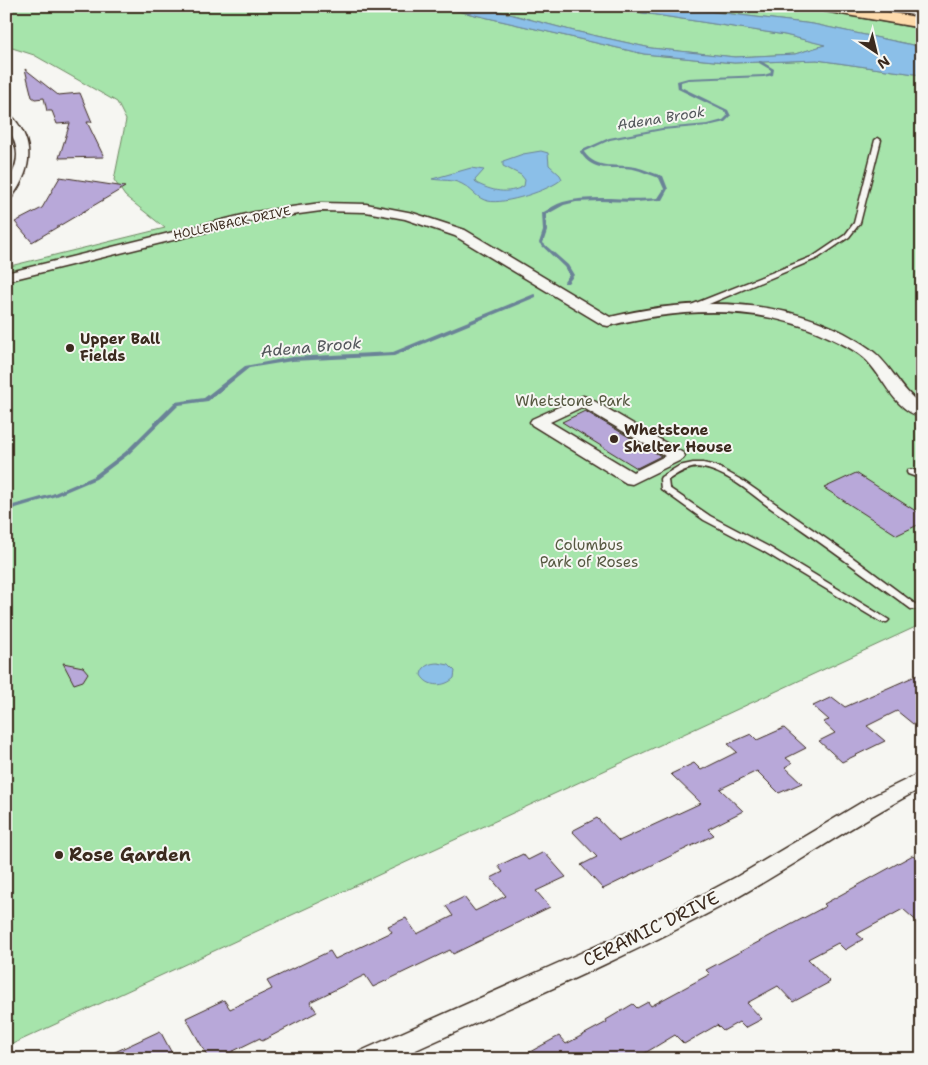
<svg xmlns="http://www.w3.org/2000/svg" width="928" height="1065" font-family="'Shantell Sans',sans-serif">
<rect width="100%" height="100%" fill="#f6f6f2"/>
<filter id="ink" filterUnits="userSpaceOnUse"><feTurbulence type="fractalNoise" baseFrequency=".02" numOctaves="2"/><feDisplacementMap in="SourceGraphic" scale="10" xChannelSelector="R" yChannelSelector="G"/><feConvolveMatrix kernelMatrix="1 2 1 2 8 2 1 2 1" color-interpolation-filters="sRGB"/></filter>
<g filter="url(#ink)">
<!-- green -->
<g fill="#a6e4ab" stroke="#708764">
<polygon points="6,6 436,6 644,54 734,63 817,60 922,75 922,624 6,1047 6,267 165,228 125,196 114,180 126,120 117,102 34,55 6,46"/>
<polygon points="479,6 598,6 785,35 826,45 795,54 735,57 651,48 574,31"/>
<polygon points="666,6 793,6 922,29 922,47 813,24"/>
</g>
<!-- water -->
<g fill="#8bbfe8" stroke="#6b8397">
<polygon points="436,6 479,6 574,31 651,48 735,57 795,54 825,45 785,35 598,6 666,6 813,24 922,47 922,75 817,60 734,63 644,54"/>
<path d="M541 151 548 153 549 165 560 175 562 179C550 190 504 205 488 201 477 199 472 189 462 184 453 179 442 181 432 179L471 168 484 170 475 180 476 183C492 191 507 195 524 186L525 180 521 175 503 166V161L523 154Z"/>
<path d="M438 663 449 665 455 671 454 678C445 687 428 688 421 675 422 666 430 663 438 663Z"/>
</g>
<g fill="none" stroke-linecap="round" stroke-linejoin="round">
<!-- stream -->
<g fill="#6b8397" fill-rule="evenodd">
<path d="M759 61H761L774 69 773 75 764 77 688 80 681 82V87L728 110 731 116 725 122 708 126 662 130 610 140 584 152C597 171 617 163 636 167 645 169 654 174 663 176L668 189 662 200H660L636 202 599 201 576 202 564 205 546 215 547 231 543 243 568 265 574 275 568 283H564V282L569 275 564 267 539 243 543 231 542 213C549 209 556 204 563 202 592 194 628 201 658 198L664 189 659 178C650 175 642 171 633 169 611 166 594 174 580 152V151L609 138 662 128 708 124 723 120 727 116 725 112 678 89 677 81 688 78 764 75 770 73 771 70 759 63Z"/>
<polygon points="534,294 536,295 536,297 394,356 292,361 249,368 208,401 179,405 129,454 96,479 56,496 6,511 6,507 52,494 92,477 125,452 175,402 204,398 245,366 292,357 393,352"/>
</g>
</g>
<!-- building -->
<g fill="#b8a8d9" stroke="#3b2a1e">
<polygon points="25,69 58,95 80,93 92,122 87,122 104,157 59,158 70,123 57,124 52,111 47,111 44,98 35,99 32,97"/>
<polygon points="60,177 125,187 32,242 15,222 42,208"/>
<polygon points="585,411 661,456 637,468 562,422"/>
<polygon points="856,473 922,515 922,523 897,535 824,488"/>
<polygon points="63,663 83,667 88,673 83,681 74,684"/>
<polygon points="922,673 922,720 913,724 897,711 867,726 885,741 842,762 819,741 835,733 823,722 829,720 813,706 832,697 845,707"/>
<polygon points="784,728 806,748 786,758 792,763 785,767 802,783 779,793 757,771 720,789 743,811 708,829 714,835 603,889 581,865 597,857 572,831 597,818 619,841 701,803 671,774 694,763 701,770 737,752 728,744 751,734 757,740"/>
<polygon points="544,852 566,877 536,891 550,907 453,954 450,950 373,987 365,975 310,1002 317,1012 262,1041 260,1038 217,1059 209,1059 186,1018 224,1000 230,1009 272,989 267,981 330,951 335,959 392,932 388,926 406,918 417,934 453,916 446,906 464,897 475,911 506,896 491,878 503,872 498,866 523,854 528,860"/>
<polygon points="913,855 922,863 922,926 903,909 857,934 863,939 845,950 838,943 808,959 830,982 793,1002 778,986 747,1003 762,1019 745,1028 739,1022 723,1031 717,1025 684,1044 675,1035 635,1059 517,1059 559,1036 566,1044 607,1022 606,1020 633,1004 637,1008 648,1002 651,1006 710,974 706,970 826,906 824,904"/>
<polygon points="160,1031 175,1059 100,1059"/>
</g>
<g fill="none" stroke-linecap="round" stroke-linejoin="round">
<defs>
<g id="lane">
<polygon points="878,138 881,140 860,223 849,237 818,258 697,309 691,309 691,305 814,256 845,235 854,223 875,140"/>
<path d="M693 463H703L716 466 743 481 848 554 919 607 917 609H911C865 575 819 541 772 509 751 494 729 473 703 468 691 465 678 473 668 480L669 488 710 516 769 547 889 620 887 622H881L763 551 704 520 661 489 660 479 661 477 679 466Z"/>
<polygon points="908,470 914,470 922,474 922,479 908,474 907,472"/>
</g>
<g id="street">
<path d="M6 114C12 115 17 122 20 127 36 153 27 177 10 200L6 201C6 197 5 192 6 189 9 177 17 169 17 155 17 139 6 129 6 114Z"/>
<path d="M321 203 366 204 413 213 465 230 610 317C696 296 796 296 870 349 891 364 900 390 922 405V417C893 410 884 376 864 358 851 347 833 339 817 332 750 304 677 309 608 326L603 325 455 236 405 219 366 212 321 211 255 220 6 281V273L255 212Z"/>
<path d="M583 396 589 398 683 453 685 456 683 459 632 484 626 483 532 425 530 422 532 419ZM582 407 665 456 633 472 550 422Z"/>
<path d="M922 772V788C853 824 790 869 722 906 617 962 505 1009 396 1059H358L361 1051 657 919 738 876 869 798Z"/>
</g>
<polygon id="highway" points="816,6 852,6 922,18 922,28 824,11 819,9"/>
</defs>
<!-- lane casing -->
<use href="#lane" stroke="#3b2a1e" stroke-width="3"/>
<!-- street casing -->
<use href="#street" stroke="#3b2a1e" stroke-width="3"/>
<!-- highway casing -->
<use href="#highway" stroke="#3b2a1e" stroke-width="3"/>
<!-- lane -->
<use href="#lane" fill="#f6f6f2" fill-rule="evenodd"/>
<!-- street -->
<use href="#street" fill="#f6f6f2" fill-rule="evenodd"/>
<!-- highway -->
<use href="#highway" fill="#fedbac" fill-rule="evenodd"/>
</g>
</g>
<!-- markers -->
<g fill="#3b2a1e" stroke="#f6f6f2" stroke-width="2">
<circle cx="70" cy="348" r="5"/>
<circle cx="614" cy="439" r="5"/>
<circle cx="59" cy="855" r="5"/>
</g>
<g text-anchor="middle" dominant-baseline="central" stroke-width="4" stroke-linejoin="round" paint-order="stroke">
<!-- far-street labels -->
<g font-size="12" fill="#3b2a1e" stroke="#f6f6f2">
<text transform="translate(232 223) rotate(-12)">HOLLENBACK DRIVE</text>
</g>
<!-- far-water labels -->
<g font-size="14" font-style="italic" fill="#53575b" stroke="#f6f6f2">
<text transform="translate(661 118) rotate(-9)">Adena Brook</text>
</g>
<!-- poi labels -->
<g font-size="15" font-weight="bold" fill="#3b2a1e" stroke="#f6f6f2" text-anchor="start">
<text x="80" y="339">Upper Ball<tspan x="80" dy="17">Fields</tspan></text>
<text x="624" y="430">Whetstone<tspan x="624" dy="17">Shelter House</tspan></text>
</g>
<!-- park labels -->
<g font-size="15" fill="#565841" stroke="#f6f6f2">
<text x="573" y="401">Whetstone Park</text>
<text x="589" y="545">Columbus<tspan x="589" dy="17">Park of Roses</tspan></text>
</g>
<!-- water labels -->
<g font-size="16" font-style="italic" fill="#53575b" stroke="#f6f6f2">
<text transform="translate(311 347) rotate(-5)">Adena Brook</text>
</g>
<!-- near-poi labels -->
<g font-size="18" font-weight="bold" fill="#3b2a1e" stroke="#f6f6f2" text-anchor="start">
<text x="69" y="855">Rose Garden</text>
</g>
<!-- near-street labels -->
<g font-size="18" fill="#3b2a1e" stroke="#f6f6f2">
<text transform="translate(651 929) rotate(-26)">CERAMIC DRIVE</text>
</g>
</g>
<!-- margin -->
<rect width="928" height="1065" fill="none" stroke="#f6f6f2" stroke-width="25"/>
<rect x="12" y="12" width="903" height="1040" fill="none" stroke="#3b2a1e" stroke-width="2" filter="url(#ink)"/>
<!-- north arrow -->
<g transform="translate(876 52) rotate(145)" stroke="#f6f6f2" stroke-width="4" paint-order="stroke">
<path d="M0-4L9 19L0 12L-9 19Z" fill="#3b2a1e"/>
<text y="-8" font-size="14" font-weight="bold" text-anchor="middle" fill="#3b2a1e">N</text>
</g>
</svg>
